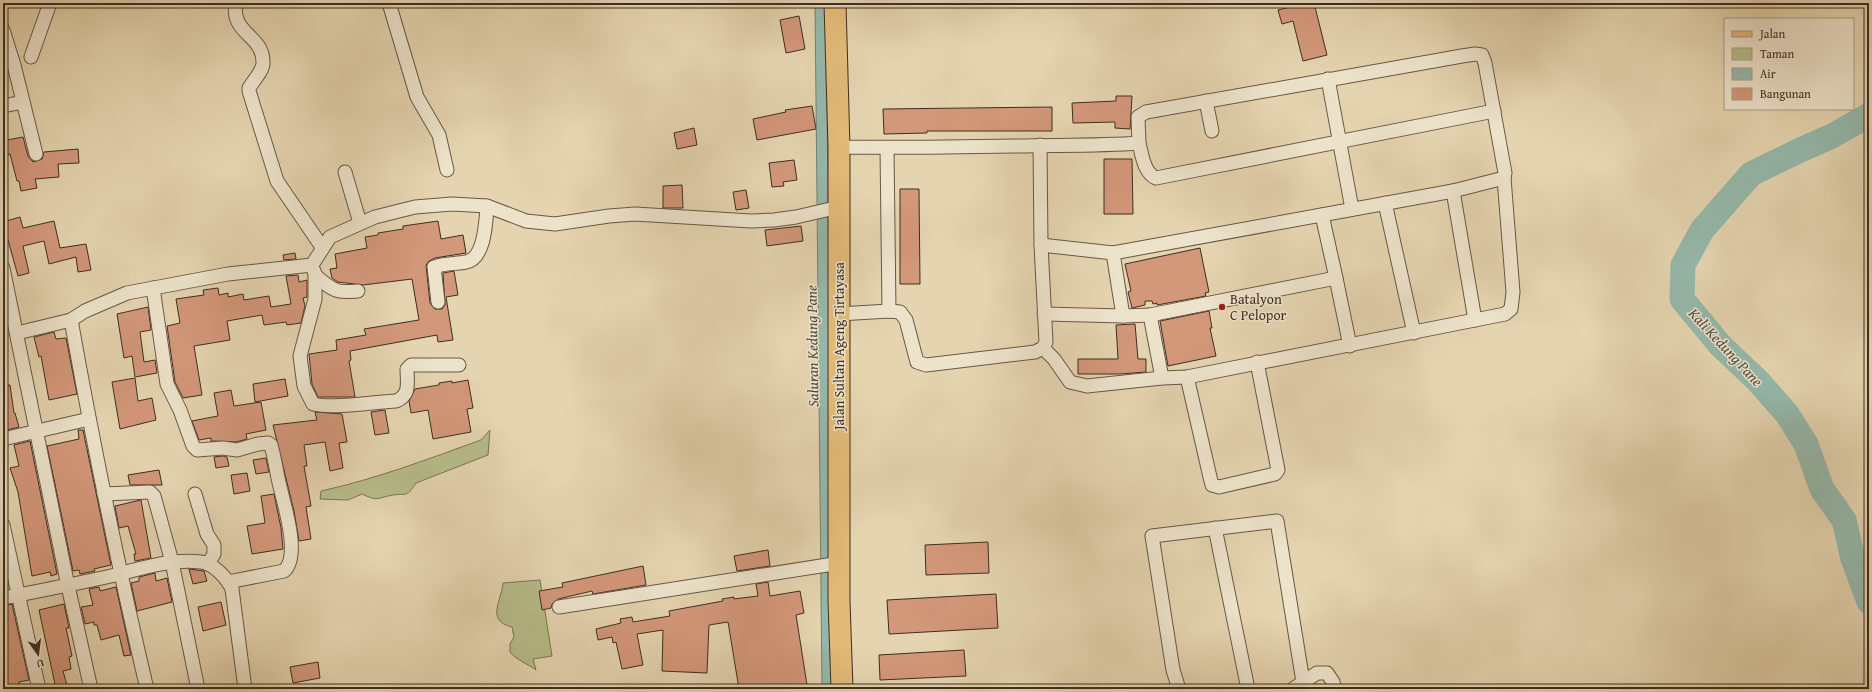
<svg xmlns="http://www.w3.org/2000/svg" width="1872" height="692" font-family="'Gentium Book Plus',serif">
<rect width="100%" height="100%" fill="#e4d4af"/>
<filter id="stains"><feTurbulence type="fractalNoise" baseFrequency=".005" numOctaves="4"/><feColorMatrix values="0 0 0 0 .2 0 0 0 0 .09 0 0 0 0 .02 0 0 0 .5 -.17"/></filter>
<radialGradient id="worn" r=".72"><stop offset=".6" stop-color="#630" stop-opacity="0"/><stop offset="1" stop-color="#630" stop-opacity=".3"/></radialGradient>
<!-- green -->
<g fill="#b6bc89" stroke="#7a7556">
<path d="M490 430 488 455 416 483C406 498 408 493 393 495 376 498 379 502 362 494L348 500 320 499 321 491C376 479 428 459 481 440Z"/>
<path d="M540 580 552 656 533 659 536 670C528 664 516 660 510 652V644L514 637 512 627C485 621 502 600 503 583Z"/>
</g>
<!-- water -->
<polygon fill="#95b8ab" stroke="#728175" points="815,3 826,3 833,689 822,689"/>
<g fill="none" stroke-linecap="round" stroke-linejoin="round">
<!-- river -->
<polyline stroke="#95b8ab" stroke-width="25" points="1869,115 1832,136 1796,152 1751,174 1702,230 1683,265 1682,299 1720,345 1758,381 1787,414 1806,444 1822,489 1844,520 1853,559 1869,602"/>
</g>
<!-- building -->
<g fill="#d3977a" stroke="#3d2e23">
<polygon points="1307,3 1314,3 1327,55 1303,61 1293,21 1282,24 1278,10"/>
<polygon points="799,16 805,49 786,53 780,20"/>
<polygon points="1116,96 1132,96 1130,129 1115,128 1115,122 1073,123 1072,103 1116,101"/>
<polygon points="812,106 816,129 757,140 753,119 786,112 785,110"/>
<polygon points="1052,107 1052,131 927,131 927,133 884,134 883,109"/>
<polygon points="694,128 697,145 677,149 674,133"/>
<polygon points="23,137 28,156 33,162 42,159 44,152 78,149 79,163 58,164 59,177 35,179 37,188 21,191 19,181 17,181 10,154 3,155 3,143 7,142 7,140"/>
<polygon points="1104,159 1132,159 1133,214 1104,214"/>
<polygon points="794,160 797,180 783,182 784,186 772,187 769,163"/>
<polygon points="682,185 683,208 663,208 663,186"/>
<polygon points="900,189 919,189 920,284 900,284"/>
<polygon points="746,190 749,208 736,210 733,192"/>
<polygon points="20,217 23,228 54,221 60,248 86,244 91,270 78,272 76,257 49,264 44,241 23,246 29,273 18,276 3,222"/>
<polygon points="438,221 441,239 463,235 466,253 435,258 429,261 426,265 430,303 435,309 442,309 445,305 443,273 454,271 458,295 446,297 453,340 438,342 437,335 350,351 351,360 349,361 355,397 318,397 312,384 309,354 337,350 336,340 366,335 364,329 419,320 412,279 363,285 338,282 332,278 330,269 337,268 335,254 367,248 365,237 378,235 378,233 403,229 403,226"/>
<polygon points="801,226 803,241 767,246 765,230"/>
<polygon points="1200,248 1209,292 1205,293 1206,296 1157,305 1157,303 1153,304 1152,301 1145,301 1145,305 1132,308 1128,292 1131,291 1125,264"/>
<polygon points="295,253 296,259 284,260 283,255"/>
<polygon points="298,275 299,282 307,280 307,297 303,298 305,306 301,323 287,325 286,322 264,325 262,315 227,321 230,340 194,346 202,395 183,398 175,382 167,326 180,323 176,299 204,295 203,290 218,288 219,295 228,293 228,297 243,294 244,300 269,296 271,307 291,304 286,276"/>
<polygon points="148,307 151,330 140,332 144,362 155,360 157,373 135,377 132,356 124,358 117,314"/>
<polygon points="1209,311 1212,328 1210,328 1216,356 1168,366 1160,321"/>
<polygon points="1135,324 1138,359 1146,359 1146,372 1120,374 1078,374 1078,359 1118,359 1116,325"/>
<polygon points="54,332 56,339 66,338 77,394 49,400 41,356 39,357 34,337"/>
<polygon points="135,378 138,401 152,398 156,420 120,429 112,382"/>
<polygon points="285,379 288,396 255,402 253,384"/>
<polygon points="468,380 473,408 467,409 471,432 433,439 428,410 411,413 409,401 415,389 439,385 439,383 452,381 452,383"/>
<polygon points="3,385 10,385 14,413 15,413 19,427 3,431"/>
<polygon points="231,390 234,406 261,402 266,430 246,434 247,439 236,442 211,441 211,438 199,440 192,421 218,416 214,393"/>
<polygon points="385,410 389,433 375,435 371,412"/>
<polygon points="315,412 342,414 347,442 339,443 343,468 330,471 325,442 304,445 307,466 304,466 311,506 306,507 311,539 299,541 294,511 273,425 317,420"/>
<polygon points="78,430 83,430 111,565 94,569 95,571 80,574 79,570 73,571 47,446 79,439"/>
<polygon points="30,441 57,574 51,576 50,572 32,576 18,492 10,468 19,466 14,445"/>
<polygon points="223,456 227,457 229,466 216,468 214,457"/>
<polygon points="266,458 269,472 256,474 253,460"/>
<polygon points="159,470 162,485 130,485 128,475"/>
<polygon points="247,473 250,491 234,494 231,475"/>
<polygon points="274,494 281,528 283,549 252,554 247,526 265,523 261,496"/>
<polygon points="141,500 151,558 135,561 134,554 136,554 128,526 119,528 115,506"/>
<polygon points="988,542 989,573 926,575 925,545"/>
<polygon points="768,550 770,566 737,571 734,556"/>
<polygon points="643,566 646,585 593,594 592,591 558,599 552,604 551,608 542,610 539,591 563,587 562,583"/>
<polygon points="189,569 204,571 207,581 193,584"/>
<polygon points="155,573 156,581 167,578 172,602 137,611 131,583 139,581 139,577"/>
<polygon points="768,582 770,596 800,591 804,613 796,615 807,685 785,689 739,689 728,622 709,625 707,673 662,671 663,630 637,634 643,665 622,669 616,642 613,643 612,637 598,640 596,629 621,623 620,619 632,617 633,622 670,616 669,611 723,601 722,599 734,597 734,599 758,596 756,584"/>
<polygon points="99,587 100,591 116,587 131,655 124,656 119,635 101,640 97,625 94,625 94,622 85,624 81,607 93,605 89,589"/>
<polygon points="996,594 998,628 889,634 887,600"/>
<polygon points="221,602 226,625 203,631 198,607"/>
<polygon points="12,604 29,680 19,682 20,689 8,689 3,665 3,606"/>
<polygon points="64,604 69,628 66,628 72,656 69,657 71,669 63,671 68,689 56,689 39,610"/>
<polygon points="964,650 966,676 880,680 879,655"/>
<polygon points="318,662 320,678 293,683 290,667"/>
</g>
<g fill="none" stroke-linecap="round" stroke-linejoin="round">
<defs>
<g id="minor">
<path d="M236 3C230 34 264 35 263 63 263 71 253 81 249 88V91L277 181 322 247"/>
<polyline points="389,3 417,97 439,135 447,170"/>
<polyline points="3,30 14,65 36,154"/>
<polyline points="31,57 50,3"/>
<polyline points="1328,79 1352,209"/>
<polyline points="1206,101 1212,131"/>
<polyline points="3,106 23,102"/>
<path d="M1139 143C1142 155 1144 173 1156 178L1494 111"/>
<path d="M839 147C898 148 958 147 1017 146 1058 145 1098 146 1139 143L1138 117 1146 112 1462 56 1475 54 1482 55 1485 63 1505 173 1504 178 1513 292 1511 309 1505 314 1187 377 1162 378 1150 315"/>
<polyline points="887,148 889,311"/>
<polyline points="345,172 360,223"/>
<polyline points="1453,191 1475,320"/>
<polyline points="1385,203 1414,333"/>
<polyline points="1041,245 1113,253 1453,191 1504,178"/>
<polyline points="1113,253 1123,316 1150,315 1336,278 1322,215"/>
<polyline points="3,268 68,586 91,689"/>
<path d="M314 271C315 276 318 278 322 281 336 293 341 292 358 291"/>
<path d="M315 276V299L300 356 304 386 313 404C335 409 373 402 396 401 411 395 407 382 407 369L411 365H459"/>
<polyline points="1336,278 1350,346"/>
<path d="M153 288 167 384 180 410 193 446 197 450 223 448 237 450 258 444 268 443 271 445C274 456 276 467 278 478 282 499 302 555 284 571L228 582"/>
<path d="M438 302 434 267C444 263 455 264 466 262 485 259 486 221 487 206"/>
<polyline points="839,314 889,311 900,312 906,320 917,362 926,365 1035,352 1043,348 1046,342 1041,245 1040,145"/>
<polyline points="1044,314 1123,316"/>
<path d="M71 320C93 443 118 566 147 689"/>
<polyline points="17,333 71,320 85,311 127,293 228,274 312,265 330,237 375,217 415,207 452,204 487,206 526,221 555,224 609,216 635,214 751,221 774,220 796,217 839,207"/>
<polyline points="1043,348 1054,359 1070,382 1087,386 1162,378"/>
<polyline points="1187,377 1210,477 1212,485 1219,487 1275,474 1278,470 1257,362"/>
<polyline points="3,439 89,419"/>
<polyline points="104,494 150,492 154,496 172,562 198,689"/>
<polyline points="195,494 207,534 214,545 214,554 208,564"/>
<polyline points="3,525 39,689"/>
<polyline points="1215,528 1248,689"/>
<path d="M3 598C39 591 75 584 111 576 139 569 172 558 201 562 213 563 227 578 232 589L245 689"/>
<polyline points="559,607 840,563"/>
<polyline points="1179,689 1173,670 1152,536 1277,521 1303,682"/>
<polyline points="1293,689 1317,673 1327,673 1333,682 1335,689"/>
</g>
<polyline id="primary" points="835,3 839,147 839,601 842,689"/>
</defs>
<!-- minor casing -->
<use href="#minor" stroke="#675846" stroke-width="15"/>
<!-- primary casing -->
<use href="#primary" stroke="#3d2e23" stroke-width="23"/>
<!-- minor -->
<use href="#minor" stroke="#ede3cb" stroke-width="13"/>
<!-- primary -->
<use href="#primary" stroke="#e2ba78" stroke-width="21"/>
</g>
<!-- markers -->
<circle fill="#8f2418" stroke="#ede3cb" stroke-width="1.5" cx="1222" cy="307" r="4"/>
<g text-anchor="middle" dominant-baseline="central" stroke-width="3" stroke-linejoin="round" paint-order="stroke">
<!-- poi labels -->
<g font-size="14" fill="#3d2e23" stroke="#ede3cb" text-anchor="start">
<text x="1230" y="299">Batalyon<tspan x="1230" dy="16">C Pelopor</tspan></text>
</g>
<!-- street labels -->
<g font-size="14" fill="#3d2e23" stroke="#ede3cb">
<text transform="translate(839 346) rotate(-90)">Jalan Sultan Ageng Tirtayasa</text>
</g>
<!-- water labels -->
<g font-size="15" font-style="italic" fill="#4f4a3e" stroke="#ede3cb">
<text transform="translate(812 346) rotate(-91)">Saluran Kedung Pane</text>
<text transform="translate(1726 347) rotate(47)">Kali Kedung Pane</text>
</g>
</g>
<!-- margin -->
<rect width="1872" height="692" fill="none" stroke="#e4d4af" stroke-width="16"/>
<rect x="4" y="4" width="1864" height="684" fill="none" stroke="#3d2e23" stroke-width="2"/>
<rect x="8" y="8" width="1856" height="676" fill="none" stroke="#3d2e23"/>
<!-- legend -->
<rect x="1724" y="18" width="130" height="92" fill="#ede3cb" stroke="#a79b88"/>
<rect x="1732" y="31" width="20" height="6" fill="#e2ba78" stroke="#a79b88"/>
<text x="1760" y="38" font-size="12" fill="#3d2e23">Jalan</text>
<rect x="1732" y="48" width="20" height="12" fill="#b6bc89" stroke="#a79b88"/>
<text x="1760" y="58" font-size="12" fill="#3d2e23">Taman</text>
<rect x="1732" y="68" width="20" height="12" fill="#95b8ab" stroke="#a79b88"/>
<text x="1760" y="78" font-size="12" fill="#3d2e23">Air</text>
<rect x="1732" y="88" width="20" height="12" fill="#d3977a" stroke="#a79b88"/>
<text x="1760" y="98" font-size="12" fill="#3d2e23">Bangunan</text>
<!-- north arrow -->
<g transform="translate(38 654) rotate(166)" stroke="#ede3cb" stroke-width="3" paint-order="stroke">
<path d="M0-3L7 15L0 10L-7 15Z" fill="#3d2e23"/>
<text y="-6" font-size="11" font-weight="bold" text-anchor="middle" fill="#3d2e23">U</text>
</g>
<rect width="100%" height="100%" filter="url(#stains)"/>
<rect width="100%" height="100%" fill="url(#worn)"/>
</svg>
